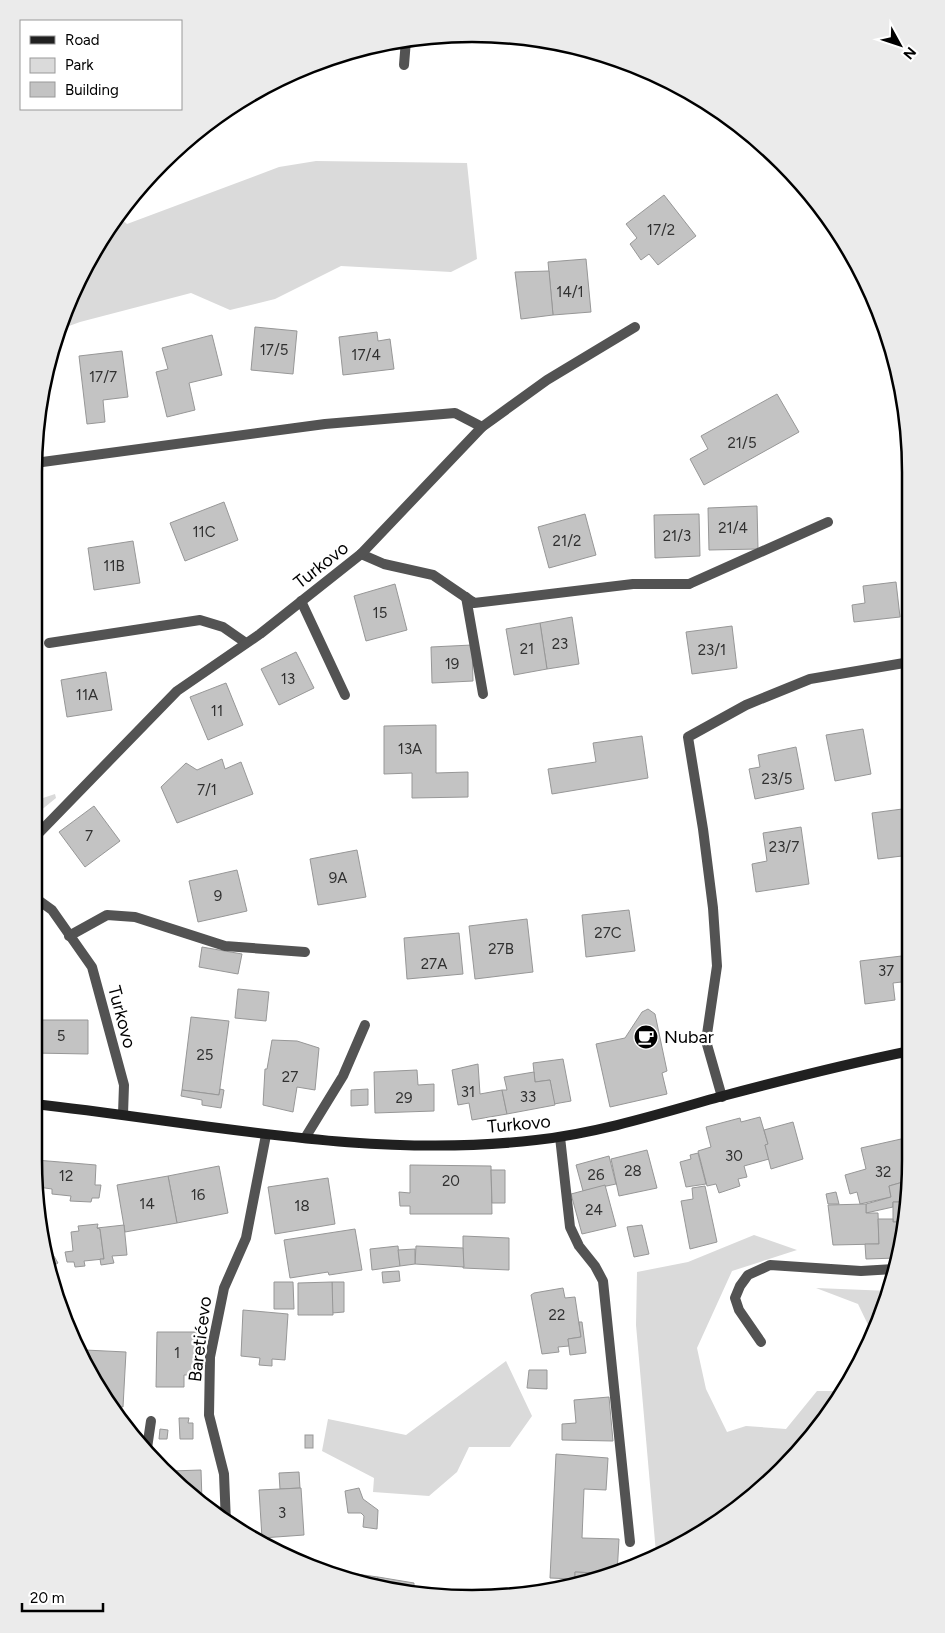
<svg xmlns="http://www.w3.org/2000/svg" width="945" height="1633" font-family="Figtree,sans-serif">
<rect width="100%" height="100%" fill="#fff"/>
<!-- green -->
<g fill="#dadada">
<polygon points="316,161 467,163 477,259 451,272 341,266 275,299 230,310 191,293 80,322 58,330 108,229 118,216 127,224 279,167"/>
<polygon points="55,794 56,798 34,816 34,801"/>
<polygon points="754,1235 797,1250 732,1271 697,1348 706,1389 727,1432 746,1426 786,1429 817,1391 844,1391 837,1404 740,1508 656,1553 636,1325 637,1272 688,1262"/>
<polygon points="816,1288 890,1291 888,1302 872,1333 858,1304"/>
<polygon points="506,1361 532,1416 510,1447 469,1447 457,1472 429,1496 373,1492 374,1478 322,1451 328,1419 406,1435"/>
</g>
<!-- building -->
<g fill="#c3c3c3" stroke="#979797">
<polygon points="541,40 558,42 566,45 565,48"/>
<polygon points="664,195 696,236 658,265 649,254 641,260 630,244 637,238 626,224"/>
<polygon points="586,259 591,312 553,315 548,262"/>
<polygon points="549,271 553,315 521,319 515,272"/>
<polygon points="255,327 297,331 293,374 251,370"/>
<polygon points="377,332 378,341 390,339 394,369 343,375 339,337"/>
<polygon points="212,335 222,375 189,383 195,410 167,417 156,372 168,369 162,348"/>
<polygon points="122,351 128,397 103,400 105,422 87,424 79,356"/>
<polygon points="777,394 799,432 704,485 690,459 708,449 701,436"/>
<polygon points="224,502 238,540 185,561 170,523"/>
<polygon points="757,506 758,549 709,550 708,508"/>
<polygon points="585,514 596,555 549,568 538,527"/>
<polygon points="699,514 700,556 655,558 654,515"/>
<polygon points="133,541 140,583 94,590 88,548"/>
<polygon points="896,582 900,617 854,622 852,605 865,603 863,586"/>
<polygon points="395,584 407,630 366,641 354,596"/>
<polygon points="572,617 579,664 547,669 540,623"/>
<polygon points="540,623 547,669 514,675 506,629"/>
<polygon points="732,626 737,668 692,674 686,632"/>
<polygon points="472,645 473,681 432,683 431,647"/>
<polygon points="296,652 314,688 279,705 261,669"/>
<polygon points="106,672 112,710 67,717 61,680"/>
<polygon points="226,683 243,725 208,740 190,697"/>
<polygon points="910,711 910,774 902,712"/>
<polygon points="436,725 436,773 468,772 468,797 412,798 412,773 384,774 384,726"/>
<polygon points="863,729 871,774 835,781 826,735"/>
<polygon points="642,736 648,778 552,794 548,769 596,762 593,743"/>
<polygon points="796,747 804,789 755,799 749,769 760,767 758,755"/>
<polygon points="222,759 225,769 241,762 253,794 177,823 161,787 186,763 197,770"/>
<polygon points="94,806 120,841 85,867 59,832"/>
<polygon points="910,808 910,855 878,859 872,813"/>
<polygon points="801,827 809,884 756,892 752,864 767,861 763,833"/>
<polygon points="357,850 366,897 318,905 310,859"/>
<polygon points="237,870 247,911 198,922 189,881"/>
<polygon points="629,910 635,951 586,957 582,915"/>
<polygon points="527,919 533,972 475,979 469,926"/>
<polygon points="459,933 463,974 407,979 404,938"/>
<polygon points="202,947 242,954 238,974 199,967"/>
<polygon points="910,955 910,981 893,983 895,1000 865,1004 860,961"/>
<polygon points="238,989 269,992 266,1021 235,1018"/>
<polygon points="648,1009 655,1014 667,1071 662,1073 667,1094 610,1107 596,1044 625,1038 642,1012"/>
<polygon points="191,1017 229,1021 219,1095 182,1090"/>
<polygon points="34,1020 88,1020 88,1054 34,1053"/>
<polygon points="272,1040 297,1041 319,1048 315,1090 297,1087 293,1112 263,1105 265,1069 267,1069"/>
<polygon points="563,1059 571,1101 554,1104 550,1080 535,1082 533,1063"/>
<polygon points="478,1064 480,1094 502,1090 507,1114 472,1120 469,1103 458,1105 452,1070"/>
<polygon points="417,1070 418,1085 434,1084 434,1111 375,1113 374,1072"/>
<polygon points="534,1072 535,1082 550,1080 555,1105 507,1114 502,1090 507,1090 504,1077"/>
<polygon points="220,1089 224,1090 221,1108 202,1105 202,1100 181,1096 182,1090 219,1095"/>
<polygon points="368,1089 368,1105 351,1106 351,1090"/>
<polygon points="760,1117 768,1144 765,1145 769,1159 744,1166 747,1177 738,1179 740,1186 719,1193 716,1184 707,1186 698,1151 711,1147 706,1127 740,1118 741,1122"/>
<polygon points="793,1122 803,1159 771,1169 765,1145 768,1144 764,1130"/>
<polygon points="910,1137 910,1180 889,1186 891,1197 860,1204 857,1192 850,1194 845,1175 866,1169 861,1148"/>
<polygon points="647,1150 657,1188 619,1196 611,1159"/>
<polygon points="698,1153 706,1184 686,1187 680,1162 691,1159 690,1155"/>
<polygon points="609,1156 616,1184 583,1191 576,1165"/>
<polygon points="36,1160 96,1165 95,1185 101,1185 99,1198 92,1198 91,1202 70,1201 71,1196 52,1194 52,1189 38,1187"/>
<polygon points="410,1165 491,1166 492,1214 410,1214 410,1206 400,1206 399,1192 410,1193"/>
<polygon points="219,1166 228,1213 177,1223 168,1176"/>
<polygon points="491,1170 505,1170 505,1203 492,1203"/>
<polygon points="168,1176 177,1223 125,1232 117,1185"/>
<polygon points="328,1178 335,1224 275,1234 268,1187"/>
<polygon points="910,1180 906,1183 908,1202 893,1202 893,1207 866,1213 866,1204 891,1197 889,1186"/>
<polygon points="605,1185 616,1226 582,1234 571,1194"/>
<polygon points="705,1186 717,1242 690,1249 681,1201 693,1199 692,1188"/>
<polygon points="836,1192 839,1204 828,1204 826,1194"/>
<polygon points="893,1202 908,1202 904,1222 893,1222"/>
<polygon points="866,1204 866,1213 878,1213 879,1244 833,1245 828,1205"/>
<polygon points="878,1219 893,1219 893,1222 904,1222 897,1258 866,1259 865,1244 879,1244"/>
<polygon points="98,1224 97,1228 100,1229 104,1259 84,1261 85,1266 75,1267 74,1262 67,1262 65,1252 73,1251 71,1232 79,1231 78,1226"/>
<polygon points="124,1225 127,1255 112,1256 114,1263 101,1265 100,1259 104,1259 100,1229 97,1228"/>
<polygon points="642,1225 649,1254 634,1257 627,1227"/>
<polygon points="355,1229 362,1270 329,1275 328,1272 290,1278 284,1240"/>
<polygon points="463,1236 509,1238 509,1270 463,1268"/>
<polygon points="48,1246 58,1263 51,1267"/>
<polygon points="398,1246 400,1266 372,1270 370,1249"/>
<polygon points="416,1246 463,1248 464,1267 415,1264"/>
<polygon points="415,1249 415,1264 400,1266 398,1250"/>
<polygon points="399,1271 400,1281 383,1283 382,1272"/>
<polygon points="274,1282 293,1282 294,1309 274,1309"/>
<polygon points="332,1282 344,1282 344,1312 332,1313"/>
<polygon points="332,1282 333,1315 298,1315 298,1283"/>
<polygon points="563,1288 565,1298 575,1297 581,1337 568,1339 569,1346 558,1347 559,1352 542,1354 531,1295 534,1293"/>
<polygon points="243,1310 288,1314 285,1360 272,1359 272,1366 259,1365 260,1358 241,1356"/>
<polygon points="579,1322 582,1322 586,1353 570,1355 568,1339 581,1337"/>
<polygon points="157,1332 198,1332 197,1375 184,1375 184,1387 156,1387"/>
<polygon points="85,1350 126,1352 123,1407 113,1406 85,1354"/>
<polygon points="529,1370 547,1370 547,1389 527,1388"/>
<polygon points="609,1397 613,1441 562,1440 562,1424 576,1423 574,1400"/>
<polygon points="179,1418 189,1418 188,1423 193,1423 193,1439 180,1439"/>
<polygon points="160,1429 168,1430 167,1439 159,1439"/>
<rect x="305" y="1435" width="8" height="13"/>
<polygon points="556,1454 608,1458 606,1490 584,1489 582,1538 619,1539 617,1574 575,1572 575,1579 550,1578"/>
<polygon points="201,1470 202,1501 171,1471"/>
<polygon points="299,1472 300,1488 280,1489 279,1473"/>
<polygon points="301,1488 304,1535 262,1538 259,1490"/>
<polygon points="359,1488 363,1499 378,1510 377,1529 363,1527 364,1516 361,1513 348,1513 345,1491"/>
<polygon points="341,1572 378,1577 376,1586 359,1584 340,1576"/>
<polygon points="575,1572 617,1574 575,1584"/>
<polygon points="378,1577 414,1583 414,1590 376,1586"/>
</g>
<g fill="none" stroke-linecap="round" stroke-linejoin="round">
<!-- service -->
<g stroke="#535353" stroke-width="10">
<polyline points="404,65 406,40"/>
<polyline points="689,584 828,522"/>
<polyline points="466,597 483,694"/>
<polyline points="301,601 345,695"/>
<polyline points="761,1342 739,1310 735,1298 740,1286 748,1275 770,1265 861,1271 894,1269"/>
<polyline points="147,1448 151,1421"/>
</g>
<!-- minor -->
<g stroke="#535353" stroke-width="10">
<polyline points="35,463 325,424 455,413 482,427"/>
<polyline points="361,554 384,564 433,575 474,603 633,584 689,584"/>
<polyline points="49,643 200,620 223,627 246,643"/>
<polyline points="34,838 177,691 260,634 361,554 482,427 547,380 635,327"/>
<polyline points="34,897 52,910 92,967 124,1085 123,1114"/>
<polyline points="69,936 107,915 135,917 225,946 305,952"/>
<polyline points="722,1097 706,1041 717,966 713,908 703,829 688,737 746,705 810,679 910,662"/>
<polyline points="560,1137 570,1227 579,1246 595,1266 603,1281 630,1542"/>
<polyline points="305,1138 343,1076 365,1025"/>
<polyline points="226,1523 224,1474 209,1415 210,1357 224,1288 246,1238 266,1135"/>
</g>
<!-- secondary -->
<path stroke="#202020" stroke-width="10" d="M34 1104C200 1122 368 1160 536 1140 598 1133 659 1114 719 1097 783 1080 846 1064 910 1051"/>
</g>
<!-- icons -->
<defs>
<symbol id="cafe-disc" viewBox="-11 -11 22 22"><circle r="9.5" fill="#000" stroke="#fff"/><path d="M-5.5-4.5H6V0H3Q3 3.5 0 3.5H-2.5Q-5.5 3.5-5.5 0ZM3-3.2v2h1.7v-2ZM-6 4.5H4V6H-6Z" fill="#fff"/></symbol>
</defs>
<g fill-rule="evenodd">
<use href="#cafe-disc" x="632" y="1023" width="28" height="28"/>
</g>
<g text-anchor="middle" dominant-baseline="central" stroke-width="4.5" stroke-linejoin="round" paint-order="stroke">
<!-- number labels -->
<g font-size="15" fill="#313131">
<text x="661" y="230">17/2</text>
<text x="570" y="292">14/1</text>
<text x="274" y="350">17/5</text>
<text x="366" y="355">17/4</text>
<text x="103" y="377">17/7</text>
<text x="742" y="443">21/5</text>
<text x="733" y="528">21/4</text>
<text x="204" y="532">11C</text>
<text x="677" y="536">21/3</text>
<text x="567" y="541">21/2</text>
<text x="114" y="566">11B</text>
<text x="380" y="613">15</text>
<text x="560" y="644">23</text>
<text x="527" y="649">21</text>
<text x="712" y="650">23/1</text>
<text x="452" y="664">19</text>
<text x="288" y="679">13</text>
<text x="87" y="695">11A</text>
<text x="217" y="711">11</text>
<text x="410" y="749">13A</text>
<text x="777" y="779">23/5</text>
<text x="207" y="790">7/1</text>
<text x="89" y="836">7</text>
<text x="784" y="847">23/7</text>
<text x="338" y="878">9A</text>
<text x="218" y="896">9</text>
<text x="608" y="933">27C</text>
<text x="501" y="949">27B</text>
<text x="434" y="964">27A</text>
<text x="886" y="971">37</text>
<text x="61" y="1036">5</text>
<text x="205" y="1055">25</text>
<text x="290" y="1077">27</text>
<text x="468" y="1092">31</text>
<text x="528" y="1097">33</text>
<text x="404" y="1098">29</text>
<text x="734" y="1156">30</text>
<text x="633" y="1171">28</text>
<text x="883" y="1172">32</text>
<text x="596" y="1175">26</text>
<text x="66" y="1176">12</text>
<text x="451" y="1181">20</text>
<text x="198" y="1195">16</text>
<text x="147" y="1204">14</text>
<text x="302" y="1206">18</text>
<text x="594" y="1210">24</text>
<text x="557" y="1315">22</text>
<text x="177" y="1353">1</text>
<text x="282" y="1513">3</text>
</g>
<!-- street labels -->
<g font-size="18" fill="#000" stroke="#fff">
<text transform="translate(321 565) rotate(-38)">Turkovo</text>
<text transform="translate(122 1017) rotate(75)">Turkovo</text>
<text transform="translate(519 1124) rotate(-5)">Turkovo</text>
<text transform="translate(200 1339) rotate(-83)">Baretićevo</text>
</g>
<!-- poi labels -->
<g font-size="18" fill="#000" stroke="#fff" text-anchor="start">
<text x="664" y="1037">Nubar</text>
</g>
</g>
<!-- crop -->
<path d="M0 0H945V1633H0ZM472 42H472A430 430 0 0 1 902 472V1160A430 430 0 0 1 472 1590H472A430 430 0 0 1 42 1160V472A430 430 0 0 1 472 42Z" fill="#ebebeb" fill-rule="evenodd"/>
<path fill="none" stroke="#000" stroke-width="2.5" d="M472 42H472A430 430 0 0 1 902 472V1160A430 430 0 0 1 472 1590H472A430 430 0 0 1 42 1160V472A430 430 0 0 1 472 42Z"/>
<!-- legend -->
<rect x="20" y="20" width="162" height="90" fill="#ffffff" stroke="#999999"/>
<rect x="30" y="36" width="25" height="8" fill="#202020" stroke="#999999"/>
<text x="65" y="45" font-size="15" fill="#000000">Road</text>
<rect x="30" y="58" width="25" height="15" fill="#dadada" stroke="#999999"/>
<text x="65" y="70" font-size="15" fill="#000000">Park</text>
<rect x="30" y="82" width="25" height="15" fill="#c3c3c3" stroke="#999999"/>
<text x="65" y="95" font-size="15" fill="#000000">Building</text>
<!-- north arrow -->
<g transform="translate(900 45) rotate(130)" stroke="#ffffff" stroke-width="4" paint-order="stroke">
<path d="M0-4L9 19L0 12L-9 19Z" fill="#000000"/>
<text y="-8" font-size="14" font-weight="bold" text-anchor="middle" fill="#000000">N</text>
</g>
<!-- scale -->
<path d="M22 1603v8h81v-8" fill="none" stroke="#000000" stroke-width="2.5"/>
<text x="30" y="1603" font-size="15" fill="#000000" stroke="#ffffff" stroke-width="4" paint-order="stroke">20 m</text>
</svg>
